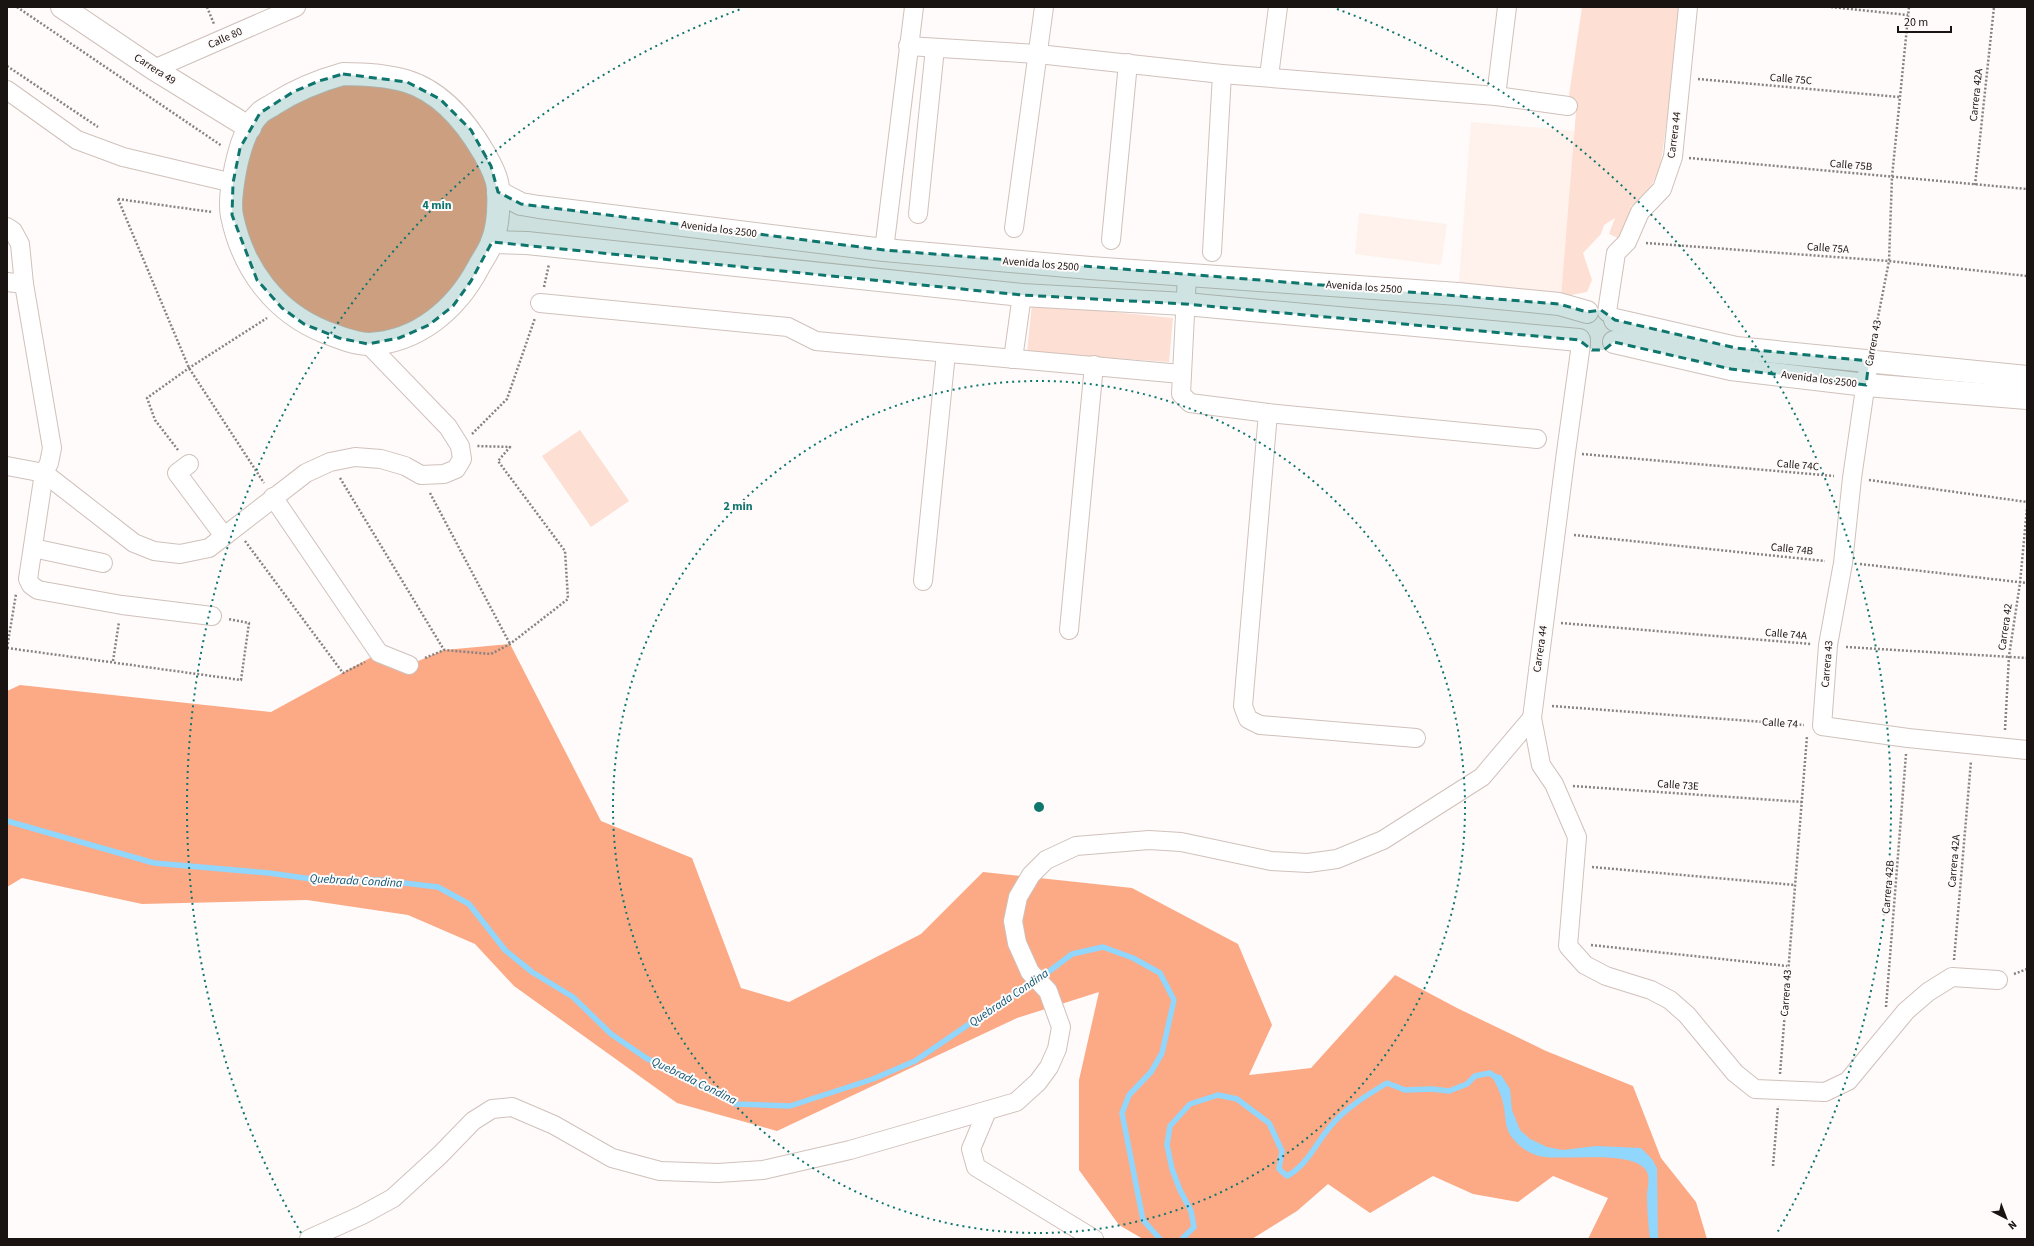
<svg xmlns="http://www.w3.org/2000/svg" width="2034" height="1246" font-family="'Source Sans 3',sans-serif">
<rect width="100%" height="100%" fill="#fefbfa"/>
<!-- built -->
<g fill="#fff1eb">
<polygon points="1471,122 1575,131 1561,297 1458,294"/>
<polygon points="1359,213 1447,224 1441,265 1355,254"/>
</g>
<!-- green -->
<g fill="#fddfd3">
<polygon points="1582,7 1683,7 1660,169 1645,197 1630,207 1640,212 1627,242 1609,234 1615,218 1604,225 1601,234 1583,253 1592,280 1587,292 1561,297 1576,112 1568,102"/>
<polygon points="1032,304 1173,318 1169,362 1027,352"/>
<polygon points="580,430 629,501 591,527 542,456"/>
</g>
<!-- forest -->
<g fill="#fca986">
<polygon points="319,81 424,90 491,166 492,242 429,325 339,338 257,280 233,183 250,128"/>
<polygon points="510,644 601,821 692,858 741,988 789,1002 921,934 983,872 1132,888 1238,944 1272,1025 1249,1075 1311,1068 1395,975 1457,1008 1546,1051 1633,1086 1661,1158 1696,1202 1707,1239 1588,1239 1608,1198 1553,1176 1518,1202 1473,1194 1433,1176 1370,1213 1328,1184 1297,1211 1252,1239 1143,1239 1119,1225 1079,1170 1079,1080 1099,992 1017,1018 777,1131 677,1103 514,986 475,944 408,915 307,900 142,904 22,878 7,887 7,691 20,685 271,712 379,653 409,665 444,650"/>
</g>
<!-- water -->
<path fill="#91d6fc" d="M1490 1073 1501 1075 1510 1089 1512 1110 1520 1130 1530 1139 1547 1147 1563 1150 1596 1146 1641 1148 1652 1159 1657 1168 1658 1239H1650C1648 1224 1647 1208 1647 1193 1648 1188 1649 1181 1648 1175 1642 1147 1561 1162 1539 1156 1531 1154 1522 1149 1516 1142 1503 1129 1507 1119 1503 1103 1501 1093 1495 1082 1490 1073Z"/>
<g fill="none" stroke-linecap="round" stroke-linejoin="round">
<!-- stream -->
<g stroke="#91d6fc" stroke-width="5.5">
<polyline points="7,821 154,863 269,873 326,881 379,880 438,887 469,904 505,950 532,972 573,997 611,1034 646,1058 735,1104 790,1106 873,1079 915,1061 997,1005 1043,976 1072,954 1103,947 1133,958 1160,973 1174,1000 1162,1053 1151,1072 1129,1095 1122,1113 1143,1220 1160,1239"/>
<path d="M1182 1239 1194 1227 1191 1211 1180 1190 1172 1169 1167 1145 1170 1126 1190 1104 1218 1095 1237 1099 1269 1123 1282 1151 1279 1169 1287 1176C1307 1165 1315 1145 1329 1128 1344 1109 1367 1095 1387 1083L1405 1090 1432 1089 1449 1091 1467 1084 1475 1076 1490 1073 1495 1077"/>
</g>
<defs>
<g id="minor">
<polyline points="908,46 1038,54 1222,74 1496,96 1568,106"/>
<polyline points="154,69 296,7"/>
<polyline points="1269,76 1278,7"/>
<polyline points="7,90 77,140 123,157 233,183"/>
<polyline points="1496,96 1507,7"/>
<polyline points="918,214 935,48"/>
<polyline points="7,227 13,231 20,244 24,284 52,448 49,463 44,473 28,579 31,585 38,590 122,605 212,616"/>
<polyline points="1014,228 1044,7"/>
<polyline points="1111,240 1128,63"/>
<polyline points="884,250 914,7"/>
<polyline points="1212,252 1222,74"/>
<polyline points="1187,275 1181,394 1190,403 1268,413 1243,706 1248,719 1260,725 1416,738"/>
<polyline points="7,282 24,284"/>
<polyline points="540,303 788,327 816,341 1181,374"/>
<polyline points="1607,312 1616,253 1627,242 1640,212 1662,189 1673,157 1688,7"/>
<polyline points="1581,344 1566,452 1532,718 1541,765 1554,784 1577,837 1568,946 1585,965 1606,976 1651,990 1670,1000 1687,1015 1735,1073 1755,1089 1825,1092 1848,1081 1906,1011 1928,992 1952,977 1998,980"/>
<polyline points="1013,359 1022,295"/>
<polyline points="1869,361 1852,478 1843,563 1828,645 1822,726 1908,738 2027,750"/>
<polyline points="1268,413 1537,439"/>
<polyline points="189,464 177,473 224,536"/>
<polyline points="7,466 44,473 134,543 154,551 180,554 209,548 306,473 330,462 355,457 381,459 405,466 421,475 444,474 456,469 462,459 460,446 448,427 368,344"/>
<polyline points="273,497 379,653 409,665"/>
<polyline points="33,548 103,563"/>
<polyline points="923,581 946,353"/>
<polyline points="1069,630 1094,365"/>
<polyline points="987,1111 971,1149 976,1167 1094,1239"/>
<polyline points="309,1239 362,1215 393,1198 440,1155 473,1121 492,1109 512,1107 554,1125 612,1158 660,1171 718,1173 763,1170 850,1150 1016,1102 1038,1082 1049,1067 1057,1049 1061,1027 1048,991 1030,972 1017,943 1013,921 1018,897 1031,875 1046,860 1076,846 1149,840 1181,842 1271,861 1308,863 1337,859 1383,840 1482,777 1532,718"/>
</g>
<g id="major">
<polyline points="62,7 154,69 250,128"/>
<path d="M343 74C364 74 385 75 406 81 442 92 466 122 484 153 490 164 497 176 498 188 499 205 498 227 492 242 489 251 482 260 478 268 456 309 418 342 369 344 355 344 338 337 325 332 275 312 243 269 232 216 229 201 233 181 236 166 240 148 246 126 260 113 264 109 270 107 274 104 296 90 318 81 343 74Z"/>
<polyline points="498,192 521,204 539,207 884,250 1090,268 1458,294 1559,304 1587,312"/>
<polyline points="492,242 527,243 1022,295 1185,304 1579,340"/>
<polyline points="1615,320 1736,348 2027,377"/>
<polyline points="1614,342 1731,369 1866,385 2027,398"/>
</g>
</defs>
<!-- minor casing -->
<use href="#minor" stroke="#d0c1bb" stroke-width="20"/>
<!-- major casing -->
<use href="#major" stroke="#d0c1bb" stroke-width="24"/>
<!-- path -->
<g stroke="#878381" stroke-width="2.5" stroke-dasharray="2 2" stroke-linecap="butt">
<polyline points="17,7 222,146"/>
<polyline points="207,7 214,24"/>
<polyline points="1831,7 1908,15"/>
<polyline points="7,66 98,127"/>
<polyline points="1698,79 1899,97"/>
<polyline points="1689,158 2027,189"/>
<polyline points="1975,185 1994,7"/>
<polyline points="118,199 189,368 264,483"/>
<polyline points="118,199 212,212"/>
<polyline points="1646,243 1889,261 2027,276"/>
<polyline points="544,287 549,264"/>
<polyline points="1873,343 1889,261 1892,177 1909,7"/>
<polyline points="472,434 507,399 535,318"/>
<polyline points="178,450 155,420 147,398 189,368 267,318"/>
<polyline points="1582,454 1834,476"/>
<polyline points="340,478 444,650"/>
<polyline points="1869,480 2027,502"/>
<polyline points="430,493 510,644"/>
<polyline points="1574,535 1825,561"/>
<polyline points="245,541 343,673 365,662"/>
<polyline points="1860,564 2027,583"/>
<polyline points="1561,623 1811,644"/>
<polyline points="1846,647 2027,658"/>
<polyline points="7,648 241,680 249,623 228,619"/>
<polyline points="7,648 16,594"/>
<polyline points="425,658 444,650 491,654 510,644 568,599 565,551 498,461 510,447 477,446"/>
<polyline points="113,661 119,622"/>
<polyline points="1552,706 1804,725"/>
<polyline points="2005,730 2009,656 2020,583 2027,508"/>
<polyline points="1573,786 1802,802"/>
<polyline points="1592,867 1795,885"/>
<polyline points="1591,945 1787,966"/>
<polyline points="1954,960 1971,761"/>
<polyline points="2014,974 2027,969"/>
<polyline points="1886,1007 1906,754"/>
<polyline points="1780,1074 1807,736"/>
<polyline points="1773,1166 1778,1106"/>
</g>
<!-- minor -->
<use href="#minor" stroke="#fff" stroke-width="18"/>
<!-- major -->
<use href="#major" stroke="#fff" stroke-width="22"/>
</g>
<!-- marked area -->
<path fill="#0f766e" fill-opacity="0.2" stroke="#0f766e" stroke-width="3" stroke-dasharray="8 5" stroke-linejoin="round" d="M343 74 407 82 440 99 471 130 491 166 498 192 521 204 884 250 1559 304 1587 312 1601 310 1615 320 1736 348 1869 361 1866 385 1731 369 1614 342 1604 350H1592L1579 340 1185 304 1022 295 492 242 471 281 453 306 429 325 399 338 368 344 339 338 304 324 282 308 257 280 232 215 233 183 240 148 260 113 293 92 319 81Z"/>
<!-- distance rings -->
<g fill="none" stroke="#0f766e" stroke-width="2" stroke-dasharray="2 4">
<circle cx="1039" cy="807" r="426"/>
<path d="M301 1233A852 852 0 0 1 741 9M1337 9A852 852 0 0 1 1777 1233"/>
</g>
<g text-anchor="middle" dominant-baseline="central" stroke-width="4" stroke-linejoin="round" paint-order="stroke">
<!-- street labels -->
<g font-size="11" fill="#191311" stroke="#fefbfa">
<text transform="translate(225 38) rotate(-24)">Calle 80</text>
<text transform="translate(155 69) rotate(33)">Carrera 49</text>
<text transform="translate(1791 79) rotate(5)">Calle 75C</text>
<text transform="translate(1976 95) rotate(-84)">Carrera 42A</text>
<text transform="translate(1674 135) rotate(-83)">Carrera 44</text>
<text transform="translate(1851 165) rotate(5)">Calle 75B</text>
<text transform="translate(719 229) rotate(7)">Avenida los 2500</text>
<text transform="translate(1828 248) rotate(4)">Calle 75A</text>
<text transform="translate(1041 264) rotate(5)">Avenida los 2500</text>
<text transform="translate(1364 287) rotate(4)">Avenida los 2500</text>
<text transform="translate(1873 343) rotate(-79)">Carrera 43</text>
<text transform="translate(1819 379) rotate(7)">Avenida los 2500</text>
<text transform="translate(1798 465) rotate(5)">Calle 74C</text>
<text transform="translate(1792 549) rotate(6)">Calle 74B</text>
<text transform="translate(2005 627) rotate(-82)">Carrera 42</text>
<text transform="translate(1786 634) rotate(5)">Calle 74A</text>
<text transform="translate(1540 649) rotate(-82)">Carrera 44</text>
<text transform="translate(1827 664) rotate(-85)">Carrera 43</text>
<text transform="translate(1780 723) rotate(4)">Calle 74</text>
<text transform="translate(1678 785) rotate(4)">Calle 73E</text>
<text transform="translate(1954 861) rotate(-85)">Carrera 42A</text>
<text transform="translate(1888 887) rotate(-85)">Carrera 42B</text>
<text transform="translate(1786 993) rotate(-86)">Carrera 43</text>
</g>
<!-- water labels -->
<g font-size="12" font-style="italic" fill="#0a5373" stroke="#fefbfa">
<text transform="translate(356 881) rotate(3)">Quebrada Condina</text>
<text transform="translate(1009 998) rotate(-34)">Quebrada Condina</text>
<text transform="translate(694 1081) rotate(26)">Quebrada Condina</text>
</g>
</g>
<circle cx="1039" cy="807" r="6" fill="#0f766e" stroke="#fefbfa" stroke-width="2"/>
<g font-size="12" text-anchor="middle" font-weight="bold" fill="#0f766e" stroke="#fefbfa" stroke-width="4" stroke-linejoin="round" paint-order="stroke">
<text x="437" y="209">4 min</text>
<text x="738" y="510">2 min</text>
</g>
<!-- border -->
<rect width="2034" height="1246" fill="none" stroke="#191311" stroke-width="16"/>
<!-- north arrow -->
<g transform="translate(2006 1218) rotate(138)" stroke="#fefbfa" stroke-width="3" paint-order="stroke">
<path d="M0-3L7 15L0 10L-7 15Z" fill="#191311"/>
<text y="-6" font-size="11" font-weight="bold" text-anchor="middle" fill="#191311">N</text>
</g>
<!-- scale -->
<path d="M1898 26v6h53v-6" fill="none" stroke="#191311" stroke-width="2"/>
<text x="1904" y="26" font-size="12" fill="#191311" stroke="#fefbfa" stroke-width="3" paint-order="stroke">20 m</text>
</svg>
